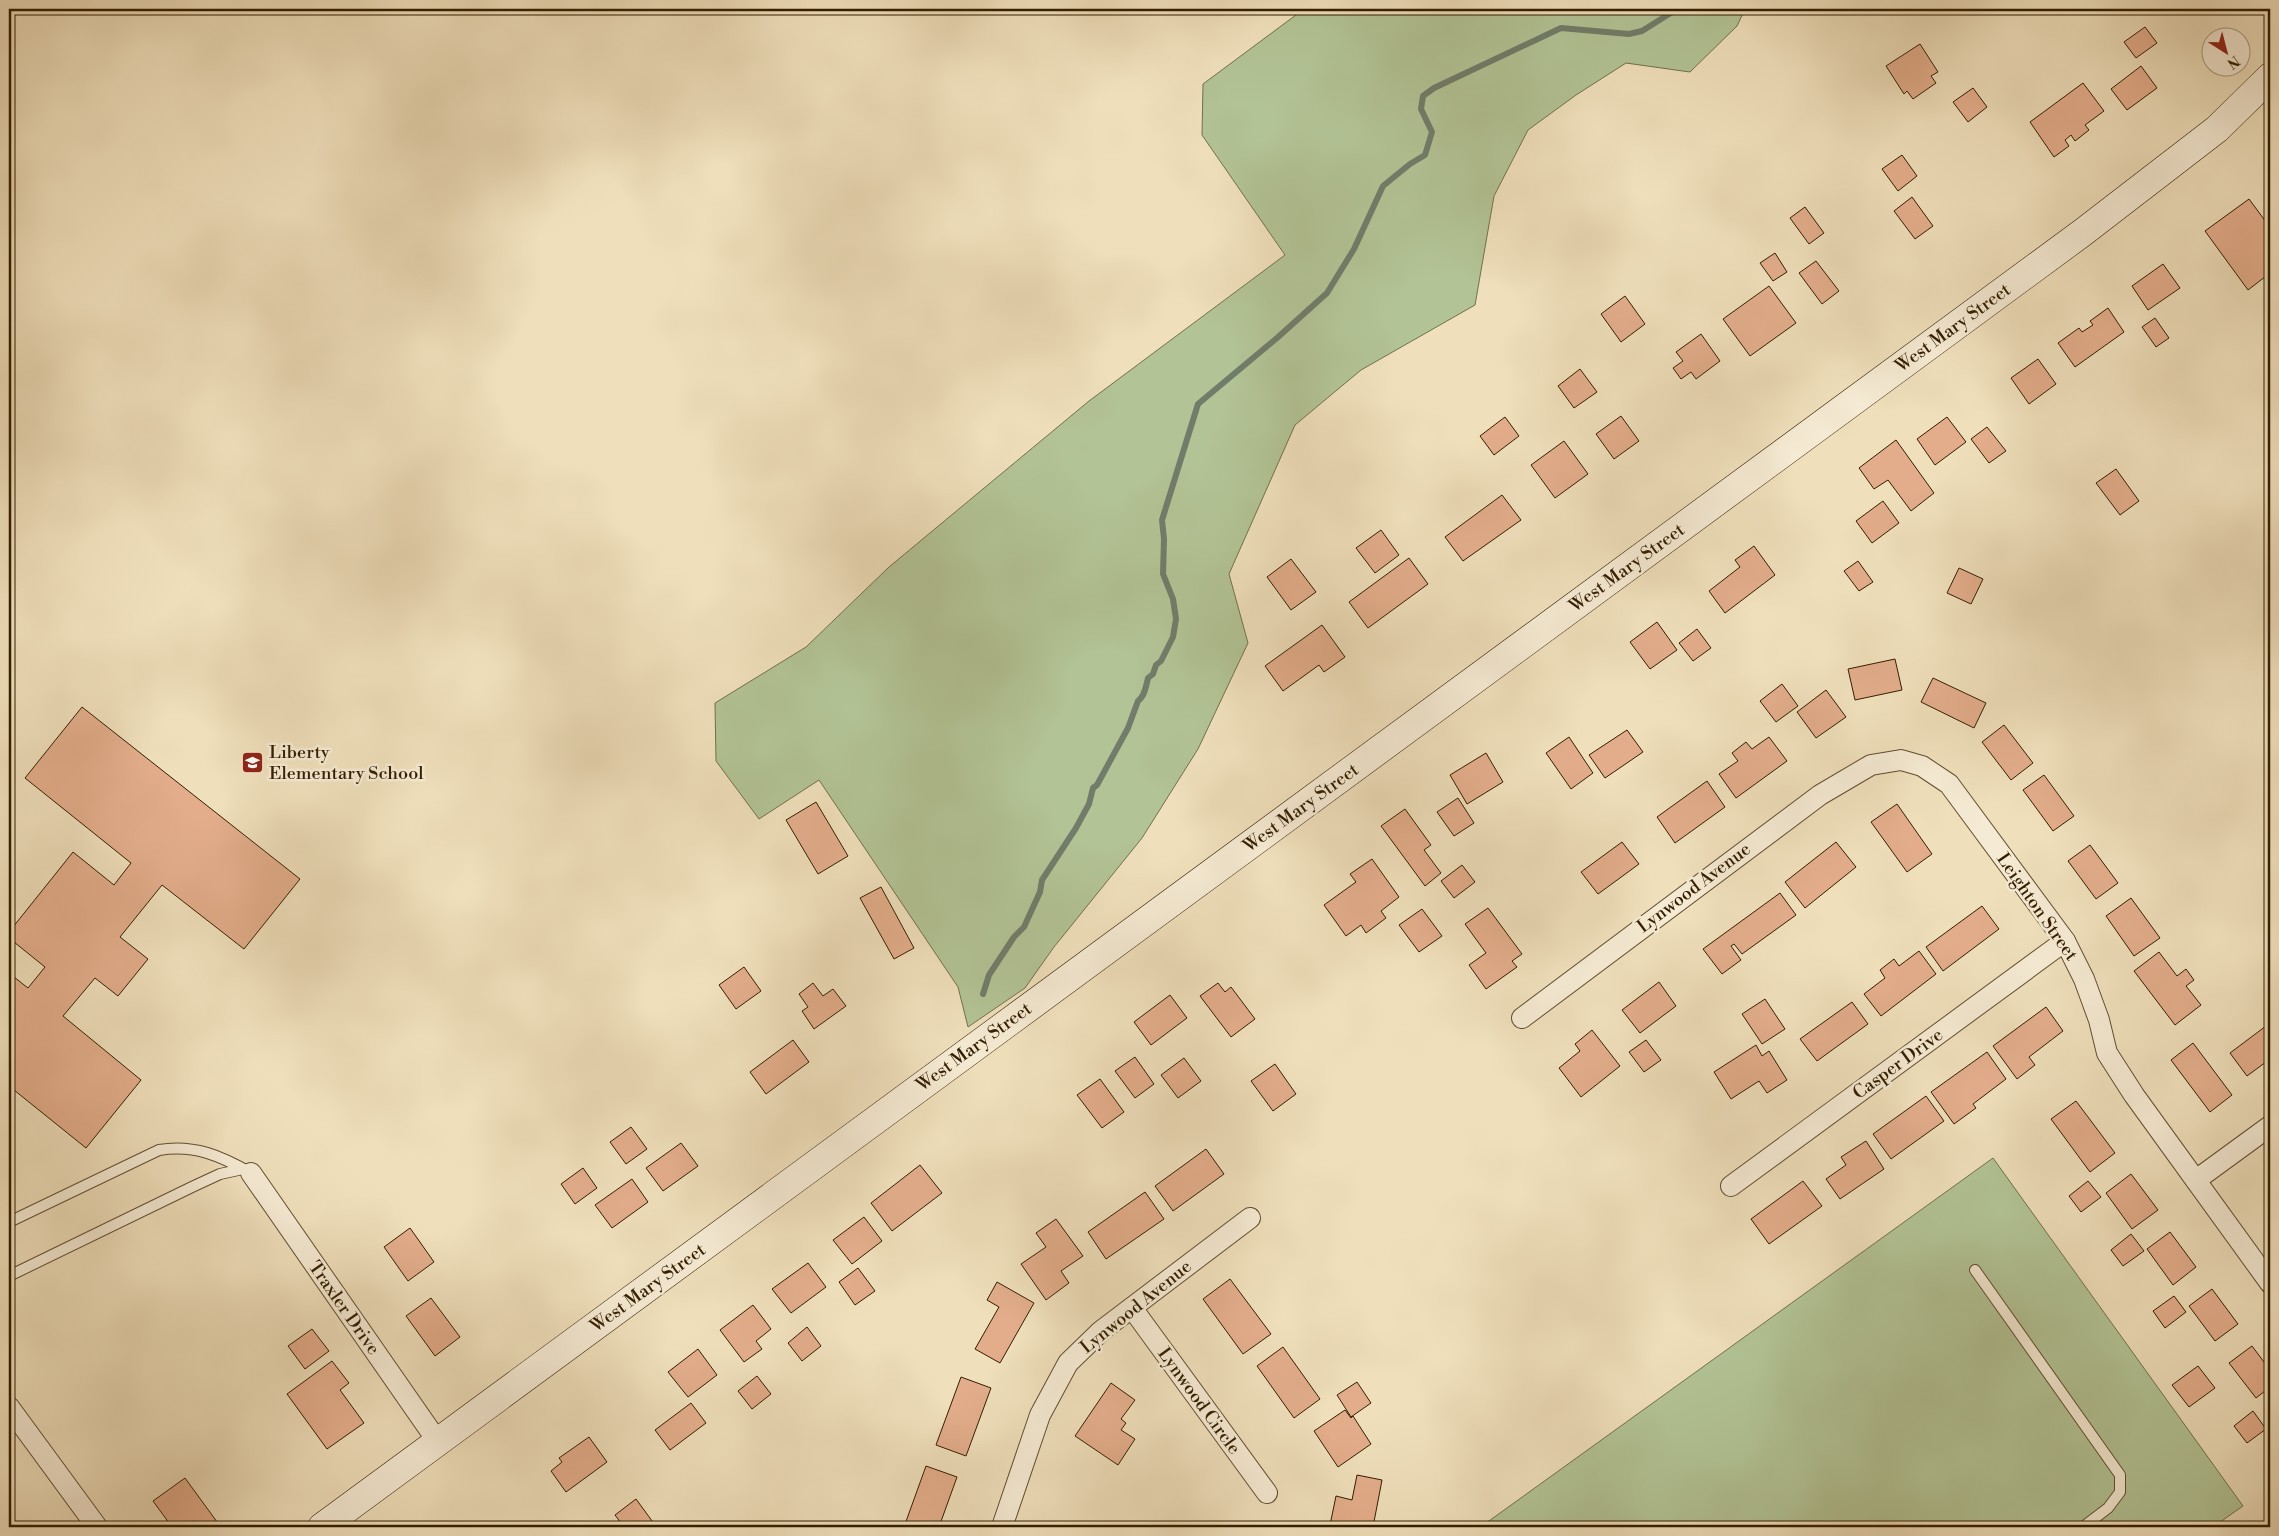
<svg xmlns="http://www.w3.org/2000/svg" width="2279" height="1536" font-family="'Libre Bodoni',serif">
<rect width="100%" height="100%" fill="#efdfbb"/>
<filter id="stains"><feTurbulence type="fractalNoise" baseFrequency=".004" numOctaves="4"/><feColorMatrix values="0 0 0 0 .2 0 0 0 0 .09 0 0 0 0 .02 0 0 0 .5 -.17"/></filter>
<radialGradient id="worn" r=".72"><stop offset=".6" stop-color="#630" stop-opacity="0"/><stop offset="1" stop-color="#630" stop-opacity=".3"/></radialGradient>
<!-- green -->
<g fill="#b2c395" stroke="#72704a">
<polygon points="1304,9 1745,9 1737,26 1690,72 1626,63 1576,95 1528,130 1494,196 1475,305 1361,370 1295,425 1229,574 1248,643 1198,749 1142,838 1054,947 1025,988 968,1027 958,987 819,780 759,819 716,761 715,703 806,647 889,567 1089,401 1285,255 1202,135 1203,84"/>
<polygon points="1993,1158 2243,1506 2213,1527 1482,1526"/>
</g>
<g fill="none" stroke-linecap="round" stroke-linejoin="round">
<!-- stream -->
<path stroke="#717d6a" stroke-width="6" d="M983 994 989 975 1014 937 1024 927 1040 892 1042 880 1076 828 1089 804 1093 788 1097 785 1128 728 1138 701C1145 696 1146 686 1148 678L1153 674 1156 665 1161 661 1173 637 1176 619 1173 599 1163 574 1164 539 1162 520 1198 404 1277 338 1327 293 1354 249 1383 186 1410 164 1425 155 1432 132 1421 109 1423 96 1434 88 1561 28 1629 34 1642 31 1677 9"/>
</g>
<!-- building -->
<g fill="#e3ad8b" stroke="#331e00">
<polygon points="2145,27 2157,43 2136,58 2124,42"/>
<polygon points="1920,44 1938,72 1931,76 1936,83 1913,99 1907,91 1904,94 1886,66"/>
<polygon points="2141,66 2157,88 2127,110 2111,89"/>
<polygon points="2083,83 2104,111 2085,125 2089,130 2075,141 2071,135 2065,140 2069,146 2054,157 2030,122"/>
<polygon points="1973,88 1987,107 1968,122 1953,102"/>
<polygon points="1902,155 1917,176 1898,191 1882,169"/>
<polygon points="1912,197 1933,226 1915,239 1894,211"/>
<polygon points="2249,199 2269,226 2264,230 2270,239 2270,273 2248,290 2205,231"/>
<polygon points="1805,207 1824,233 1809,244 1790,218"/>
<polygon points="1775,253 1787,272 1773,281 1760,263"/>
<polygon points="1816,261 1839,291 1822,304 1799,273"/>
<polygon points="2163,264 2180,288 2148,310 2132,286"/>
<polygon points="1769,286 1796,323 1750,356 1723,319"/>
<polygon points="1625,296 1645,324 1621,342 1601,314"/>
<polygon points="2108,308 2124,332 2075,367 2058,343 2079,328 2082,332 2093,325 2090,321"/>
<polygon points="2155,318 2169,338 2156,347 2142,327"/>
<polygon points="1701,334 1720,361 1696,379 1691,372 1681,379 1673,368 1683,361 1676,352"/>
<polygon points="2038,359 2056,384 2029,404 2011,378"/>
<polygon points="1580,369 1597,392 1574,408 1558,386"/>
<polygon points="1621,416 1639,441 1614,459 1596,434"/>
<polygon points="1505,417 1519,436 1494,455 1480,436"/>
<polygon points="1947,417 1966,442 1935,465 1917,439"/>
<polygon points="1987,427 2006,451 1989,463 1971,439"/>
<polygon points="1896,440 1934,493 1911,511 1888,480 1874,489 1859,468"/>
<polygon points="1564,441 1588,474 1555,498 1531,465"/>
<polygon points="2116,469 2139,501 2120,515 2096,483"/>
<polygon points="1502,495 1521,520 1463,561 1445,537"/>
<polygon points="1883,501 1899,523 1872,543 1856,521"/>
<polygon points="1381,530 1399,555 1375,573 1356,548"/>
<polygon points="1754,546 1775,575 1725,613 1709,591 1740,567 1735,560"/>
<polygon points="1409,558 1428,584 1368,628 1349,602"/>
<polygon points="1291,559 1316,592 1291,610 1267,577"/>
<polygon points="1858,561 1873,582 1859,591 1844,571"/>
<polygon points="1959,568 1983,579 1971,604 1947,593"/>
<polygon points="1657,622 1677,650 1650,669 1630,642"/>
<polygon points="1322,625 1345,657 1324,672 1319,665 1283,691 1265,666"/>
<polygon points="1697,629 1711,648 1693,661 1679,643"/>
<polygon points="1895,659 1902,690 1855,700 1848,669"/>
<polygon points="1933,678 1986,703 1974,728 1921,702"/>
<polygon points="1782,684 1798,706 1776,722 1760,701"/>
<polygon points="1826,690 1846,717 1816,738 1797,712"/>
<polygon points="82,707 300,879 244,949 162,885 120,937 148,959 118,996 95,978 63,1016 141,1080 86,1148 9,1086 9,973 28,988 45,967 9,938 9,932 73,852 114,885 131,863 25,778"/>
<polygon points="2004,725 2033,763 2011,780 1982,742"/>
<polygon points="1627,730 1643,752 1605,778 1589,755"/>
<polygon points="1569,737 1593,773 1571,789 1546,753"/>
<polygon points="1769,737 1787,761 1736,798 1719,774 1738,761 1732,753 1746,742 1752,749"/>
<polygon points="1486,753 1503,782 1467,804 1450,775"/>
<polygon points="2044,775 2074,816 2053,831 2023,790"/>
<polygon points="1707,781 1725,807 1675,843 1657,817"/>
<polygon points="1458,798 1474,823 1454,836 1437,812"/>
<polygon points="816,802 848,856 818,874 786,820"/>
<polygon points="1897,804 1932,854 1907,872 1871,822"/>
<polygon points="1405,809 1431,845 1424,850 1441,873 1425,886 1381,826"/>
<polygon points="1622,842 1639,864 1598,894 1581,872"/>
<polygon points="1836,842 1856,867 1805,908 1785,882"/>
<polygon points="2090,845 2118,883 2096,899 2068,861"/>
<polygon points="1372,859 1399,897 1381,911 1386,918 1366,933 1361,925 1346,936 1324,905 1356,882 1350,874"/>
<polygon points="1462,865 1475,882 1454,898 1441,881"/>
<polygon points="881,887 914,948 894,959 860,898"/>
<polygon points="1780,893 1796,915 1742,954 1734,944 1731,946 1741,960 1722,974 1703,949"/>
<polygon points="2131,898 2160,938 2134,956 2106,916"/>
<polygon points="1982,906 1999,929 1943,971 1926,947"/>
<polygon points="1488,908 1522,954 1512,961 1517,967 1486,989 1469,965 1486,953 1465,924"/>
<polygon points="1422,909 1442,936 1419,952 1399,925"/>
<polygon points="1919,951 1936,974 1881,1016 1864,994 1885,978 1880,970 1894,959 1899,966"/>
<polygon points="2159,952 2177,976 2186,969 2194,980 2186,986 2201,1005 2175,1025 2134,971"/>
<polygon points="744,967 761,991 736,1009 719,985"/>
<polygon points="1659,982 1676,1006 1640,1033 1622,1010"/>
<polygon points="813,983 823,996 833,989 846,1006 814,1029 802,1011 808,1007 799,994"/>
<polygon points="1218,983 1225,992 1231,987 1255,1019 1231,1037 1200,996"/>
<polygon points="1170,995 1187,1018 1151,1045 1134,1022"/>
<polygon points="1765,999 1785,1029 1762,1044 1742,1014"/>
<polygon points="1852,1002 1868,1024 1817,1061 1800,1039"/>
<polygon points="2046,1007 2063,1031 2029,1057 2035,1065 2017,1079 1993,1046"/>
<polygon points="2270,1023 2270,1059 2247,1076 2230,1053"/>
<polygon points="1592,1030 1620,1066 1581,1097 1559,1068 1580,1051 1575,1044"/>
<polygon points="793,1040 809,1062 766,1094 750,1072"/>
<polygon points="1646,1040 1661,1060 1644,1072 1629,1052"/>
<polygon points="2193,1043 2232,1095 2210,1112 2171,1060"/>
<polygon points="1756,1045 1762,1056 1769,1051 1787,1080 1767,1093 1759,1081 1731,1099 1714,1072"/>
<polygon points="1987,1052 2006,1079 1973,1104 1976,1108 1954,1124 1931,1092"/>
<polygon points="1135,1057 1154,1084 1135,1098 1115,1071"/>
<polygon points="1184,1058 1201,1081 1178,1098 1161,1075"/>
<polygon points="1275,1064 1296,1094 1273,1111 1251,1081"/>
<polygon points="1100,1079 1124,1112 1102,1128 1077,1095"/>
<polygon points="1926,1096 1944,1121 1891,1159 1873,1134"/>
<polygon points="2076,1101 2115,1153 2090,1172 2051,1119"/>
<polygon points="631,1127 647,1149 626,1164 610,1142"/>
<polygon points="1866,1141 1884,1169 1840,1199 1826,1179 1846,1165 1841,1157"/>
<polygon points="681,1143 698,1166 663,1191 646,1168"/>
<polygon points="1206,1149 1224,1174 1173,1211 1155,1186"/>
<polygon points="920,1165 942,1193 892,1231 871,1203"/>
<polygon points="583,1168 597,1188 575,1204 561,1184"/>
<polygon points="2131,1174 2158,1210 2132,1229 2106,1193"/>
<polygon points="632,1179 648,1202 612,1228 595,1205"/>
<polygon points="1803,1181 1822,1206 1769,1244 1751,1219"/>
<polygon points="2088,1181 2101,1197 2081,1212 2069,1196"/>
<polygon points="1145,1192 1164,1219 1106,1259 1088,1232"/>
<polygon points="864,1217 882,1241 852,1264 833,1240"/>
<polygon points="1056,1219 1083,1256 1061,1271 1069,1283 1046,1300 1021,1264 1046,1247 1036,1233"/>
<polygon points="410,1228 434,1262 408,1281 384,1247"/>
<polygon points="2170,1232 2196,1267 2173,1285 2147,1249"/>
<polygon points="2131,1234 2144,1251 2123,1266 2111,1250"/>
<polygon points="808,1263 826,1287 791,1313 772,1289"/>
<polygon points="858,1268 875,1291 855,1305 839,1282"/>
<polygon points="1230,1279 1271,1334 1243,1354 1203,1299"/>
<polygon points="997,1282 1034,1303 1000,1363 975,1349 999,1307 987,1300"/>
<polygon points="2212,1289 2238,1324 2215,1341 2189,1306"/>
<polygon points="2174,1296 2186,1312 2165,1328 2153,1311"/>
<polygon points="431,1298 460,1337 435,1356 406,1316"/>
<polygon points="753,1305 771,1329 756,1341 762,1349 744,1362 720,1330"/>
<polygon points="807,1327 821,1346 802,1361 788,1343"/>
<polygon points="312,1329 329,1351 305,1369 288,1346"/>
<polygon points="2252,1346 2270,1370 2270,1387 2256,1398 2229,1363"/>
<polygon points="1283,1347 1320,1399 1294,1418 1257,1366"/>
<polygon points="698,1349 717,1375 688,1397 668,1372"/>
<polygon points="332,1361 349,1383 340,1390 364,1423 327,1449 287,1394"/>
<polygon points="2198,1366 2215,1388 2189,1407 2172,1385"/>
<polygon points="757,1376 771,1394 752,1409 738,1391"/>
<polygon points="961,1377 991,1388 966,1456 936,1445"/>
<polygon points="1357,1382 1371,1403 1351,1417 1337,1395"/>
<polygon points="1111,1383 1135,1400 1121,1419 1126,1423 1121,1430 1135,1439 1118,1465 1075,1436"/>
<polygon points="691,1403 706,1423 670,1450 655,1430"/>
<polygon points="1345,1410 1351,1418 1353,1416 1371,1444 1338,1467 1314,1431"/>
<polygon points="2253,1411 2266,1429 2247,1443 2234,1426"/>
<polygon points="589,1437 607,1462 566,1492 551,1471 562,1462 559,1458"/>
<polygon points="926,1466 957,1477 939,1527 904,1527"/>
<polygon points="1357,1475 1382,1480 1373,1527 1342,1527 1330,1525 1336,1496 1352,1500"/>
<polygon points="185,1478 220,1526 217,1527 172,1527 153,1501"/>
<polygon points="636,1499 655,1525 652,1527 624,1527 615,1515"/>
</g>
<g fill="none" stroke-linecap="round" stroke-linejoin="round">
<defs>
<g id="lane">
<path d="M9 1222 159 1150C194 1144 221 1156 251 1173"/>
<polyline points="1975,1270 2120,1475 2120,1492 2108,1508 2083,1527"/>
<polyline points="9,1276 192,1187 220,1174 243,1169"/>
</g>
<g id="street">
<polyline points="1522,1018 1820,795 1871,765 1901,760 1922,766 1949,784 2065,941 2084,979 2099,1020 2107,1053 2134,1095 2270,1283"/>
<polyline points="251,1173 438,1442"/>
<polyline points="2196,1180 2270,1126"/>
<polyline points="1731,1186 2065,941"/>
<polyline points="1132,1308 1267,1493"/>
<polyline points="9,1407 97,1527"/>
<polyline points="1002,1527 1040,1415 1068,1363 1101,1331 1250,1218"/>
</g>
<polyline id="secondary" points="322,1527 2082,233 2217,129 2270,77"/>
</defs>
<!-- lane casing -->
<use href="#lane" stroke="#624e2f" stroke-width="12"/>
<!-- street casing -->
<use href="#street" stroke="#624e2f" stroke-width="22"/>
<!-- secondary casing -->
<use href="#secondary" stroke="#331e00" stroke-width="29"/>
<!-- lane -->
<use href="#lane" stroke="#f5ead3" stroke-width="10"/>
<!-- street -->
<use href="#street" stroke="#f5ead3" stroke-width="20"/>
<!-- secondary -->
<use href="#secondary" stroke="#f5ead3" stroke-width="28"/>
</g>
<!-- icons -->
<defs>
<symbol id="school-square" viewBox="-11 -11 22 22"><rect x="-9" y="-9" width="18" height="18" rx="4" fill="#8f2418" stroke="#f5ead3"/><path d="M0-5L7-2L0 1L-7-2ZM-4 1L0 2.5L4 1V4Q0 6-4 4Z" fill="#fff"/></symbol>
</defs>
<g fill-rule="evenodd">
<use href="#school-square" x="240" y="750" width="25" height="25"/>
</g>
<g text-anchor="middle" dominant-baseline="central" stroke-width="5" stroke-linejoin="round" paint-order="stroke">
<!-- street labels -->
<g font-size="18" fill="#331e00" stroke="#f5ead3">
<text transform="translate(1953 328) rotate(-36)">West Mary Street</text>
<text transform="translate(1627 568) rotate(-36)">West Mary Street</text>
<text transform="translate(1301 808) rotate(-36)">West Mary Street</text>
<text transform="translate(1694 888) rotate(-37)">Lynwood Avenue</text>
<text transform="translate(2037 907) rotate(55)">Leighton Street</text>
<text transform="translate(974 1047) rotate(-36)">West Mary Street</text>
<text transform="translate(1898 1064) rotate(-36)">Casper Drive</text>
<text transform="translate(648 1288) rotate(-36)">West Mary Street</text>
<text transform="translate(1136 1307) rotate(-39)">Lynwood Avenue</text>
<text transform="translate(344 1308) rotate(55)">Traxler Drive</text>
<text transform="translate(1199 1401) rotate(54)">Lynwood Circle</text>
</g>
<!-- poi labels -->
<g font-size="18" fill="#331e00" stroke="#f5ead3" text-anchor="start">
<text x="269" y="752">Liberty<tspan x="269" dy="21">Elementary School</tspan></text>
</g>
</g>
<!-- margin -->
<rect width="2279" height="1536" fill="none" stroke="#efdfbb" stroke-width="30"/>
<rect x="10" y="10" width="2259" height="1516" fill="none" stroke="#331e00" stroke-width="2.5"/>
<rect x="15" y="15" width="2249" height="1506" fill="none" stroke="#331e00"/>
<!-- north arrow -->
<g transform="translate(2226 52) rotate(144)"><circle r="24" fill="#f5ead3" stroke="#a7987f"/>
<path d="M0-4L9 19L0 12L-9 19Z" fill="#8f2418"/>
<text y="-8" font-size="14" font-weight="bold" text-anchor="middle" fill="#331e00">N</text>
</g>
<rect width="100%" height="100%" filter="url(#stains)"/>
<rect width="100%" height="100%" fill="url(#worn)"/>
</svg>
